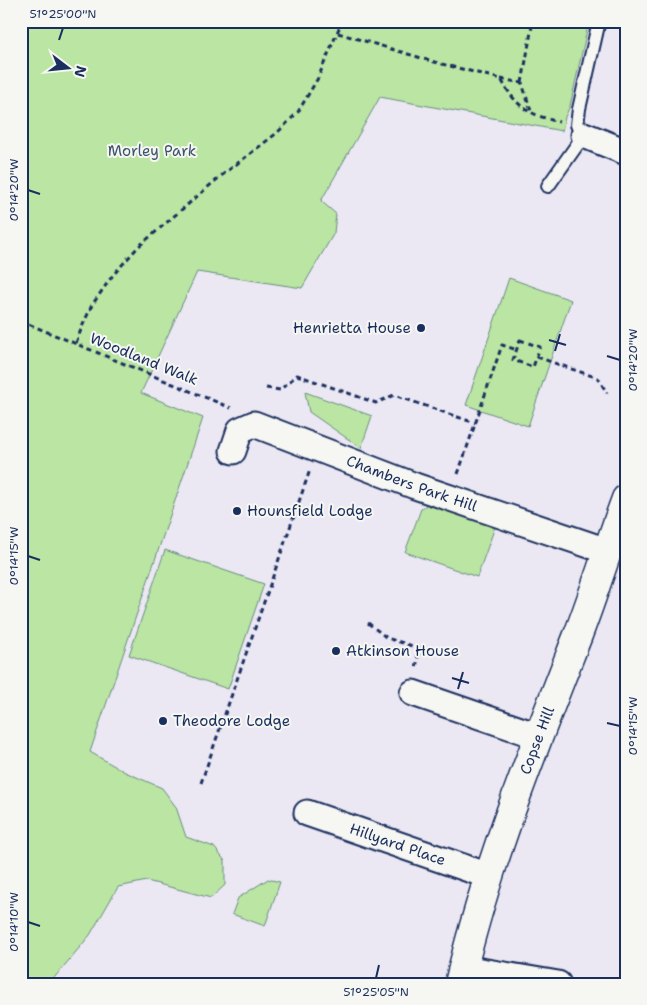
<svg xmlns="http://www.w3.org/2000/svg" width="647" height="1005" font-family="'Shantell Sans',sans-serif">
<rect width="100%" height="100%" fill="#ebe8f4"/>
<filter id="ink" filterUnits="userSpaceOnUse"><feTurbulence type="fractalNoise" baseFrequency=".02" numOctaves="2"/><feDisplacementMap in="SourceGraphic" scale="10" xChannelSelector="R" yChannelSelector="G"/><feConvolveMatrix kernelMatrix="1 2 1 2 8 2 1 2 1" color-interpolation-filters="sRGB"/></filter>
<g filter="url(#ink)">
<!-- green -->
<g fill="#bae5a2" stroke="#6a8a80">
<polygon points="21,21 589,21 570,106 565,117 562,131 380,97 321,201 336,214 334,233 302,288 197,272 141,393 203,418 90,752 125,772 162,788 176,807 186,837 214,847 225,861 225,885 211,898 147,881 118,887 90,935 49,984 21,984"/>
<polygon points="509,278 571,300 528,426 466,405"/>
<polygon points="305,392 372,416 361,448 309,412"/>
<polygon points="430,502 496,524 477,577 405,552 421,509"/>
<polygon points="165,550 264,584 228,689 129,655"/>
<polygon points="268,879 280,882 265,926 232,914 238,898"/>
</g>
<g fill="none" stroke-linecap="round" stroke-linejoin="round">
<defs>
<polyline id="service" points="548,186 584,135 577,125 579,109 599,21"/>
<g id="minor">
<polyline points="584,135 626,152"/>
<path id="s1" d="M233 451 240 430 254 424 415 486 607 551"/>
<polyline points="413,693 538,736"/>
<path id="s2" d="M307 813 489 876"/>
<polyline points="463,968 558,984"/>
</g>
<g id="tertiary">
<path id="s3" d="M459 984C487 864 533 750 578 635 595 591 609 544 626 499"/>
</g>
</defs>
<!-- service casing -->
<use href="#service" stroke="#1b2f5e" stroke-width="16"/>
<!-- minor casing -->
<use href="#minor" stroke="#1b2f5e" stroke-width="29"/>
<!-- tertiary casing -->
<use href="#tertiary" stroke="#1b2f5e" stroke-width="31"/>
<!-- path -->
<g stroke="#1b2f5e" stroke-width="3" stroke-dasharray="5 4" stroke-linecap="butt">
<polyline points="518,21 532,26 536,21"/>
<path d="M338 33 438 63 501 79C516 107 528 114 559 122"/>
<polyline points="501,79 522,83 531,111"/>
<polyline points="522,83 532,26"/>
<polyline points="21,321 231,408"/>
<polygon points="520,340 540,347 533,367 513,360"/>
<polyline points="76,343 82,327 92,305 113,275 138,247 221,176 277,133 298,112 318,78 342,21"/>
<polyline points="537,357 598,378 607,393"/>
<polyline points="266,388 280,390 297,375 376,403 394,395 475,423"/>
<polyline points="458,474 502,345 517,350"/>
<polyline points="368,623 387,638 419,648 416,670"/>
<polyline points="201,783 310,470"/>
</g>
<!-- service -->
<use href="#service" stroke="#f6f6f2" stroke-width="12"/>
<!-- minor -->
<use href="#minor" stroke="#f6f6f2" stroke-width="25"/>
<!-- tertiary -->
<use href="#tertiary" stroke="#f6f6f2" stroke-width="28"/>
</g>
</g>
<!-- ticks -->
<path fill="none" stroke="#1b2f5e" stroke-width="2" d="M59 40 63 28M28 190 40 194M549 340 566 345M555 351 560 334M607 356 620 360M28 556 40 560M452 678 469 683M458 689 463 672M607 723 620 726M28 922 40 926M376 978 379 965"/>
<!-- markers -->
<g fill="#1b2f5e" stroke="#f6f6f2" stroke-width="2">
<circle cx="421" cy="328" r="5"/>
<circle cx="237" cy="511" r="5"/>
<circle cx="336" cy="651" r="5"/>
<circle cx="163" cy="721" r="5"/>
</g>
<g text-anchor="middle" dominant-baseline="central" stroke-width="4" stroke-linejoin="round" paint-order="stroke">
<!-- park labels -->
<g font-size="15" fill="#3b536c" stroke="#f6f6f2">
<text x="152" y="151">Morley Park</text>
</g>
<!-- poi labels -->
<g font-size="15" fill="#1b2f5e" stroke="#f6f6f2" text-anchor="start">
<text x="411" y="328" text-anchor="end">Henrietta House</text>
<text x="247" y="511">Hounsfield Lodge</text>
<text x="346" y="651">Atkinson House</text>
<text x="173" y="721">Theodore Lodge</text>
</g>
<!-- street labels -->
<g font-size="15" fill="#1b2f5e" stroke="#f6f6f2">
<text transform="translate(144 359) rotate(22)">Woodland Walk</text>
<text stroke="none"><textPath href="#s1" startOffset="206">Chambers Park Hill</textPath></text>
<text stroke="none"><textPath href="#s3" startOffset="256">Copse Hill</textPath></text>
<text stroke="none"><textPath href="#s2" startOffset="96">Hillyard Place</textPath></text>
</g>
</g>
<!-- margin -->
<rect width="647" height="1005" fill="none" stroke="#f6f6f2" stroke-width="55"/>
<!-- north arrow -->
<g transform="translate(68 68) rotate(106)" stroke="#f6f6f2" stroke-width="4" paint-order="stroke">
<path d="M0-4L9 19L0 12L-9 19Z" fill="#1b2f5e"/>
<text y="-8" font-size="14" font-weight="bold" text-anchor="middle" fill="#1b2f5e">N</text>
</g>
<rect x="28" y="28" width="592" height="950" fill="none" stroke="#1b2f5e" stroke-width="2"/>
<g font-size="12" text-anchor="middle" fill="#1b2f5e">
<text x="63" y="18">51°25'00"N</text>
<text transform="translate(14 190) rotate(-90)" y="4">0°14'20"W</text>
<text transform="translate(633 360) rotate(-90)" y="4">0°14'20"W</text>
<text transform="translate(14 556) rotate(-90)" y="4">0°14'15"W</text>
<text transform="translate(633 726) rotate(-90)" y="4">0°14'15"W</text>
<text transform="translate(14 922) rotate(-90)" y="4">0°14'10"W</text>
<text x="376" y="996">51°25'05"N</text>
</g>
</svg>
